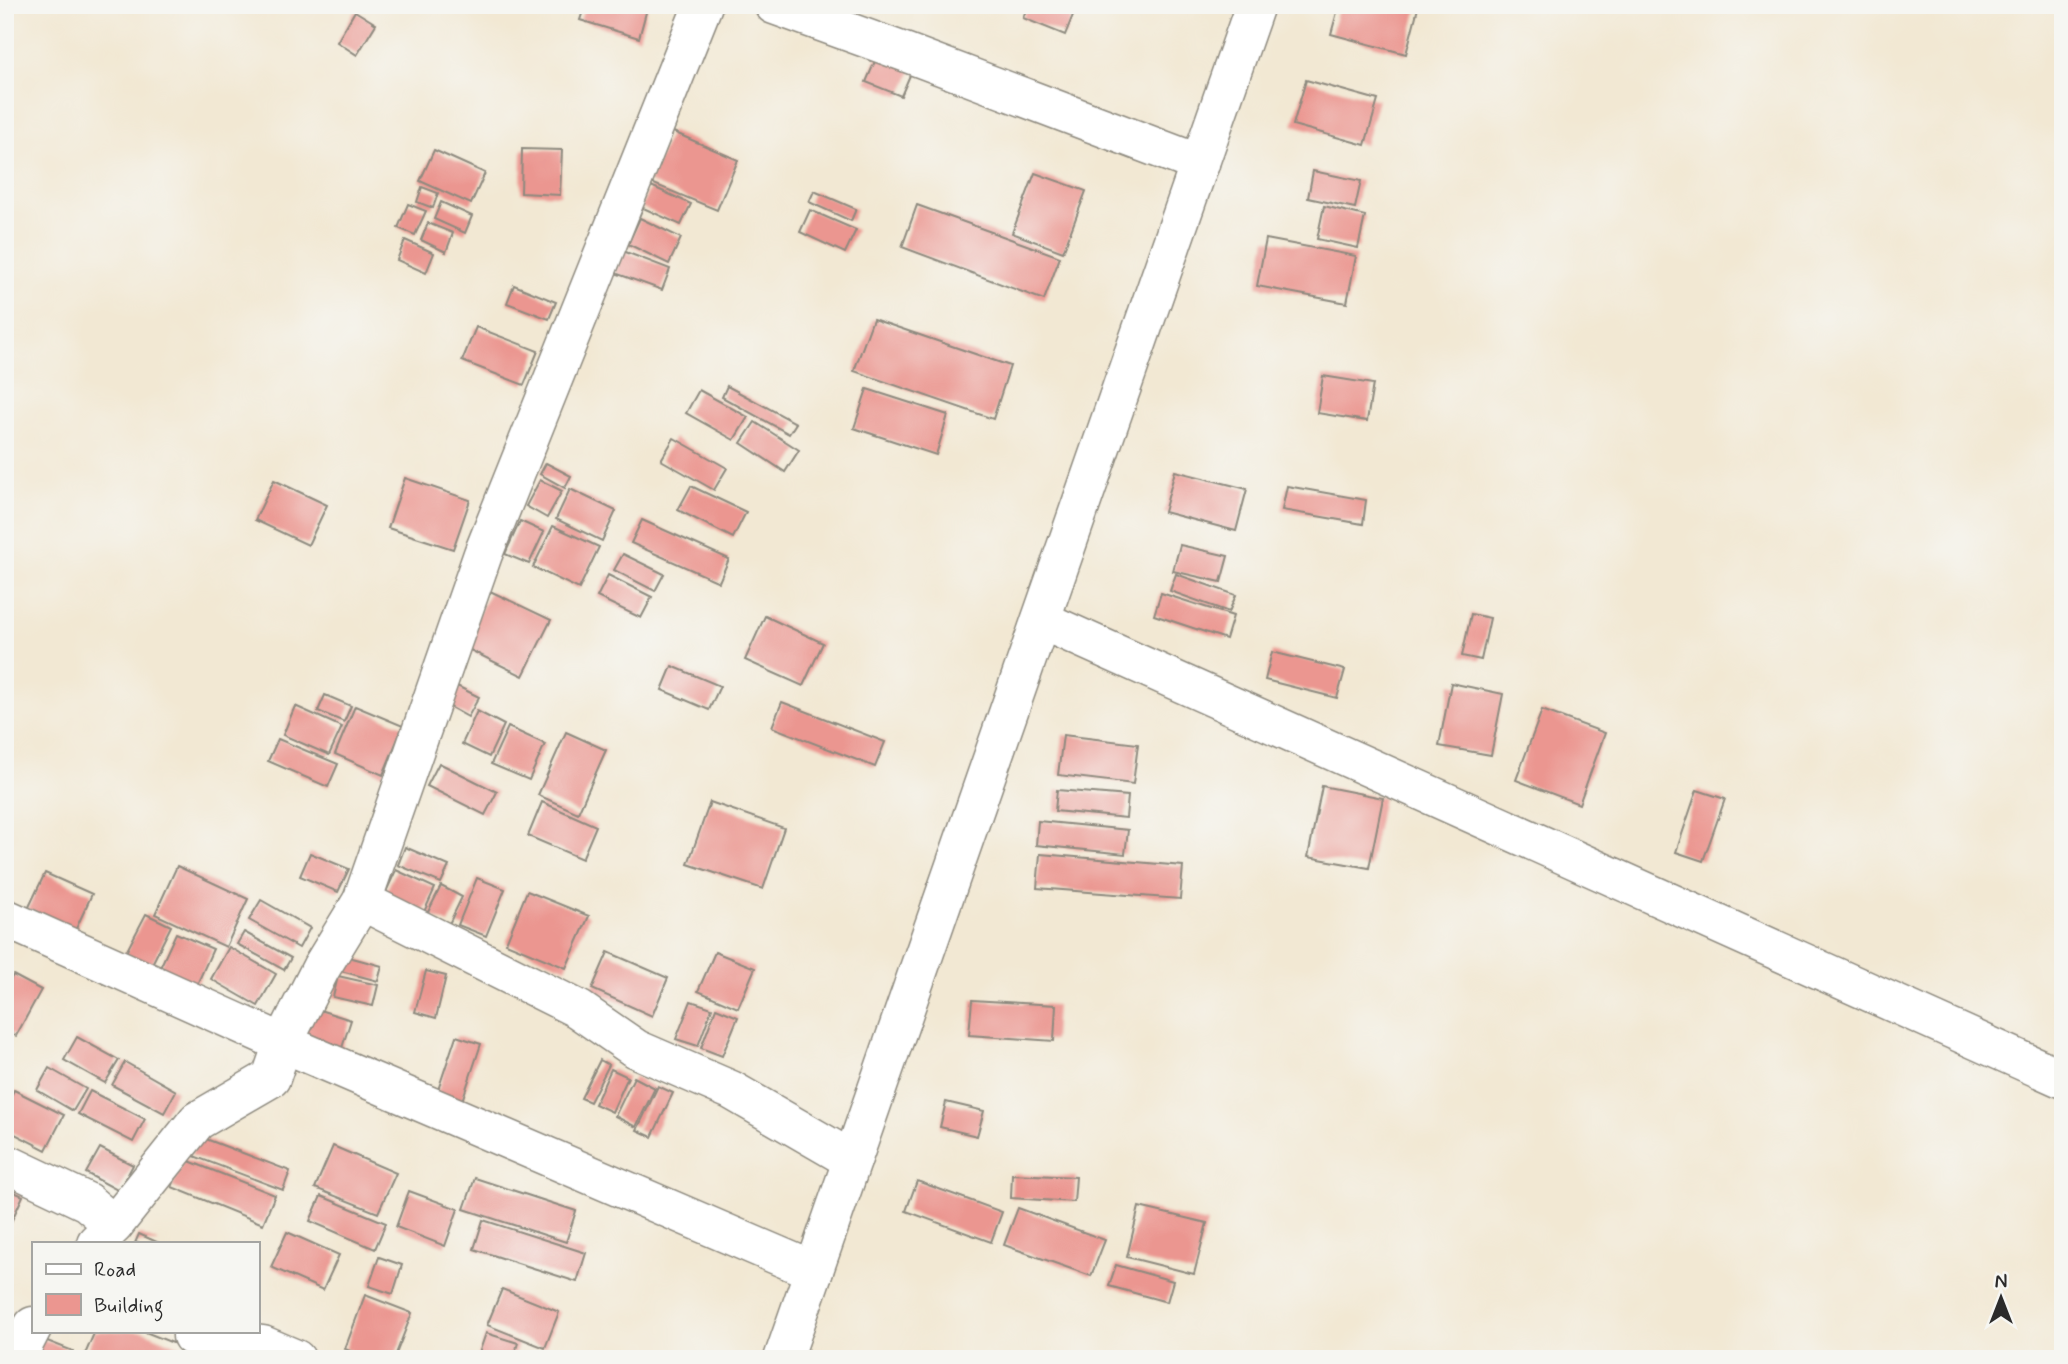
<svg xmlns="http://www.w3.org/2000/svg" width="2068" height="1364" font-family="Mynerve,sans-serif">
<rect width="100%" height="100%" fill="#f6f6f2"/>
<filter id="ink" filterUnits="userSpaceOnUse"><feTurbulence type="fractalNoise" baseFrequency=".0143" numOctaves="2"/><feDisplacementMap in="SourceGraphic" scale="14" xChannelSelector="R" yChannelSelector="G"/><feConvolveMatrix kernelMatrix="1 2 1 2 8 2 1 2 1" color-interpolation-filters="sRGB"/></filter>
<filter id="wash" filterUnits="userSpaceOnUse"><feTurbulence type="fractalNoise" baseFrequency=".00686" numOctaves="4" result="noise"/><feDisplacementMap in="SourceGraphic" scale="28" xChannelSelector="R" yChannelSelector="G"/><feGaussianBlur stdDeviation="1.57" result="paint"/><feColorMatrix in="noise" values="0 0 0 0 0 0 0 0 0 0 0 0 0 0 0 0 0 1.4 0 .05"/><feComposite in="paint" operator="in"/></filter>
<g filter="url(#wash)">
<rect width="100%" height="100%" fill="#f2e8d3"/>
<g id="blocks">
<!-- building -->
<g fill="#eb9690">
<polygon points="585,5 648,5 639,38 580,20"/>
<polygon points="1028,5 1077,5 1065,35 1023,18"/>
<polygon points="1339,5 1408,5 1418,8 1406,54 1331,34"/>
<polygon points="355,11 376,24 357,55 337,42"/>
<polygon points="879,52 914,66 901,96 866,82"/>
<polygon points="1306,80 1378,100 1365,145 1293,125"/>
<polygon points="671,131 738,160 717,210 649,182"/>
<polygon points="522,149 562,150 560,195 521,193"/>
<polygon points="434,150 485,173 471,204 420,181"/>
<polygon points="1313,171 1361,181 1355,208 1308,198"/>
<polygon points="1035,173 1086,191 1063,252 1012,233"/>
<polygon points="651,186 691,204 681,225 641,207"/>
<polygon points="422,187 438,193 433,208 417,202"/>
<polygon points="814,191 856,209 851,221 809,202"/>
<polygon points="441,202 472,216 465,233 434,219"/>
<polygon points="408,204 426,211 415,235 398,228"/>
<polygon points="917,205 1060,257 1044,300 902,247"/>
<polygon points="1324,206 1365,216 1358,248 1317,239"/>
<polygon points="810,210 856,230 845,253 800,232"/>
<polygon points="640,218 681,238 669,264 628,244"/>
<polygon points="428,223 453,233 446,252 421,240"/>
<polygon points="1266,239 1356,256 1347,303 1257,286"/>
<polygon points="405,240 434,253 426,273 397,260"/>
<polygon points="623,251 670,269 662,290 615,273"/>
<polygon points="514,285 556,302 549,319 507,303"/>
<polygon points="873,319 1010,366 993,419 854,371"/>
<polygon points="476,327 538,351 524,385 462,361"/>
<polygon points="1323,376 1373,384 1367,421 1317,413"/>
<polygon points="727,386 796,423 789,434 722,397"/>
<polygon points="867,389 948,415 936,455 854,428"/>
<polygon points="699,390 748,417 734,440 686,413"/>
<polygon points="755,422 799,450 785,472 741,443"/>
<polygon points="674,438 727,468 714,490 661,460"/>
<polygon points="546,463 571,476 565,488 540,474"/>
<polygon points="1175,471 1247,489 1236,531 1164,512"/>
<polygon points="405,478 470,500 453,549 388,528"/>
<polygon points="274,480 327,505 308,545 255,520"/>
<polygon points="540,480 562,491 547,518 526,506"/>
<polygon points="691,486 746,512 733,538 678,510"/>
<polygon points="1287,486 1366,500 1363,524 1282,510"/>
<polygon points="570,489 616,511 602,541 556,519"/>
<polygon points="642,520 729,559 719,582 631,543"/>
<polygon points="520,521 544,532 529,564 505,554"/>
<polygon points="553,526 599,547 579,589 533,567"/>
<polygon points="1180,545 1228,556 1221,582 1173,571"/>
<polygon points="623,554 664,574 655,591 614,570"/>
<polygon points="1176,574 1236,595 1229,612 1170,591"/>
<polygon points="608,575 652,597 641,618 597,597"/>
<polygon points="490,591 551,620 523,676 462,646"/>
<polygon points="1161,593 1233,616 1226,639 1154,615"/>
<polygon points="1471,614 1490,618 1481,660 1462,656"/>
<polygon points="765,616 823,643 803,686 745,660"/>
<polygon points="1272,652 1345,670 1337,698 1265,680"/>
<polygon points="672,666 720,686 709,710 662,690"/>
<polygon points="1451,683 1503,694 1491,755 1439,746"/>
<polygon points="455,685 479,697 468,717 445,704"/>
<polygon points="325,695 351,706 344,722 318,711"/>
<polygon points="782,702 885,742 875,767 772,727"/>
<polygon points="295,706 342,727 329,755 283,735"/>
<polygon points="355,706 403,726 383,775 335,754"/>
<polygon points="1542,710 1605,733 1579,804 1516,780"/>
<polygon points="477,711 504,725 489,757 462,744"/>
<polygon points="508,727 545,744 529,780 491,764"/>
<polygon points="566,732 606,750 578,813 538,795"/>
<polygon points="1063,735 1138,744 1133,784 1058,775"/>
<polygon points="278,739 338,764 328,787 268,761"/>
<polygon points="439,763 497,792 485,815 427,786"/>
<polygon points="1322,786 1383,798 1369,868 1308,857"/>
<polygon points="1057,790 1128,796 1126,818 1055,811"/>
<polygon points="1697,790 1725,799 1703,861 1676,852"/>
<polygon points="542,802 596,826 582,859 528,836"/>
<polygon points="710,802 784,828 763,889 688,864"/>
<polygon points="1038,821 1128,830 1125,854 1036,845"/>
<polygon points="405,847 449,866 441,883 398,865"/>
<polygon points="310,853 349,869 338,892 300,876"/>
<polygon points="1040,854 1183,866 1180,899 1037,888"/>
<polygon points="177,866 248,899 226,947 155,914"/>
<polygon points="396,870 435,888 424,912 385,894"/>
<polygon points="45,873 92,894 75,931 28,909"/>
<polygon points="477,878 505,889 486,936 458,925"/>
<polygon points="441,886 462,897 449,924 427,914"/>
<polygon points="527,891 589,916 566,968 506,943"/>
<polygon points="261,900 310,928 299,948 249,920"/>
<polygon points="146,914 171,926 149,970 124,956"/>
<polygon points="244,932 291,958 284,970 237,944"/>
<polygon points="176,933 213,949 195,989 158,972"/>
<polygon points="229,947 276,974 258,1006 211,979"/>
<polygon points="608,952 668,978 652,1016 592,989"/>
<polygon points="715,952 755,968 738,1008 698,991"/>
<polygon points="345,956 382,966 378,981 341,971"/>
<polygon points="426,971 446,976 436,1018 415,1012"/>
<polygon points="13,975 41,990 16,1036 5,1030 5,989"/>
<polygon points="338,976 378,985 373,1006 333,997"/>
<polygon points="972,1000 1056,1005 1054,1041 969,1035"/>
<polygon points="691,1001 712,1008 698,1046 676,1039"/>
<polygon points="313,1008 351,1020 338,1060 299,1046"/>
<polygon points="716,1008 738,1017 722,1056 701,1048"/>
<polygon points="456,1036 481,1044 462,1101 437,1093"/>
<polygon points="77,1037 119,1060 105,1083 64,1060"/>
<polygon points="600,1060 609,1065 590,1102 581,1098"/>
<polygon points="125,1062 176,1091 164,1113 112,1085"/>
<polygon points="49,1068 86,1089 73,1111 37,1090"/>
<polygon points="611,1069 628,1077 612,1112 595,1104"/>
<polygon points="634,1077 655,1088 636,1127 615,1116"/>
<polygon points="658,1086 673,1093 652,1137 637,1130"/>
<polygon points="14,1090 64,1115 46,1150 5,1129 5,1107"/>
<polygon points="90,1091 145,1119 133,1142 78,1114"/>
<polygon points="946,1102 984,1111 977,1136 940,1127"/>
<polygon points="198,1136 290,1171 283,1190 191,1155"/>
<polygon points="333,1146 396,1173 378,1213 315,1188"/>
<polygon points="100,1148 133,1165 119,1191 86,1173"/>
<polygon points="184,1159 275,1195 263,1224 172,1187"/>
<polygon points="1012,1174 1076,1177 1074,1202 1011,1198"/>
<polygon points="475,1178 576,1211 566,1242 464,1209"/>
<polygon points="917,1181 1002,1212 991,1242 906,1211"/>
<polygon points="5,1188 23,1196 5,1235"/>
<polygon points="409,1191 458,1209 445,1246 396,1227"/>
<polygon points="321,1196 386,1223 375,1249 310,1221"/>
<polygon points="1139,1207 1207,1223 1194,1274 1127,1257"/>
<polygon points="1018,1208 1105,1240 1091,1276 1004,1245"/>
<polygon points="483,1220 586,1253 577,1282 474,1249"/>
<polygon points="287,1232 339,1255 323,1290 271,1267"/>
<polygon points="139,1234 159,1243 135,1243"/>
<polygon points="379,1257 402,1265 393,1294 369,1286"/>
<polygon points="1116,1265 1173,1281 1167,1302 1109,1286"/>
<polygon points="502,1289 559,1312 545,1348 487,1325"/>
<polygon points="365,1295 412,1313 394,1359 371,1359 345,1349"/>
<polygon points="95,1331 143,1331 188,1349 183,1359 83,1359"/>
<polygon points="486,1333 518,1343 513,1359 477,1359"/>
<polygon points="37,1337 73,1351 70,1359 28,1359"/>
</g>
</g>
</g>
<g filter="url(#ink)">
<use href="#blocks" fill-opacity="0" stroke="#8e8a7f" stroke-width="2"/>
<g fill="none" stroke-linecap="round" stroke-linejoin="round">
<defs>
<g id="street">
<polyline points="774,5 907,53 1200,164"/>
<polyline points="362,901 578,1009 636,1049 731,1090 852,1160"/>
<polyline points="5,918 283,1043 814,1271"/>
<polyline points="5,1163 87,1202 114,1225"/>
<polyline points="96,1243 114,1225 197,1121 271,1078 283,1043 321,968 362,901 483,554 703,5"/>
<polyline points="192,1336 263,1345 296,1359"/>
<polyline points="16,1359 33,1326"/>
</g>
<g id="secondary">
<polyline points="1041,620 2063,1079"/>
<polyline points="783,1359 1255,5"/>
</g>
</defs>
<!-- street casing -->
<use href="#street" stroke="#8e8a7f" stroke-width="41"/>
<!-- secondary casing -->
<use href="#secondary" stroke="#8e8a7f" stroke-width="41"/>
<!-- street -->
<use href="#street" stroke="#fff" stroke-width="38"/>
<!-- secondary -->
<use href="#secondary" stroke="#fff" stroke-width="38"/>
</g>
</g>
<!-- margin -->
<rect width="2068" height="1364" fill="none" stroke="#f6f6f2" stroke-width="28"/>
<!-- legend -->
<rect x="32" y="1242" width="228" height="91" fill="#f6f6f2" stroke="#a5a5a2" stroke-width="2"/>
<rect x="46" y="1264" width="35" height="10" fill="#ffffff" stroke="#a5a5a2" stroke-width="2"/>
<text x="94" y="1276" font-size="21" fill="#2b2b2b">Road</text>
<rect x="46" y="1294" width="35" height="21" fill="#eb9690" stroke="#a5a5a2" stroke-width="2"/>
<text x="94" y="1312" font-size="21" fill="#2b2b2b">Building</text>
<!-- north arrow -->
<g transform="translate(2001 1298)" stroke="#f6f6f2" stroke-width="5" paint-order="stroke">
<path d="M0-5L12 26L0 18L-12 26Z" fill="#2b2b2b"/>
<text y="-10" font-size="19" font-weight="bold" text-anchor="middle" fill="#2b2b2b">N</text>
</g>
</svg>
